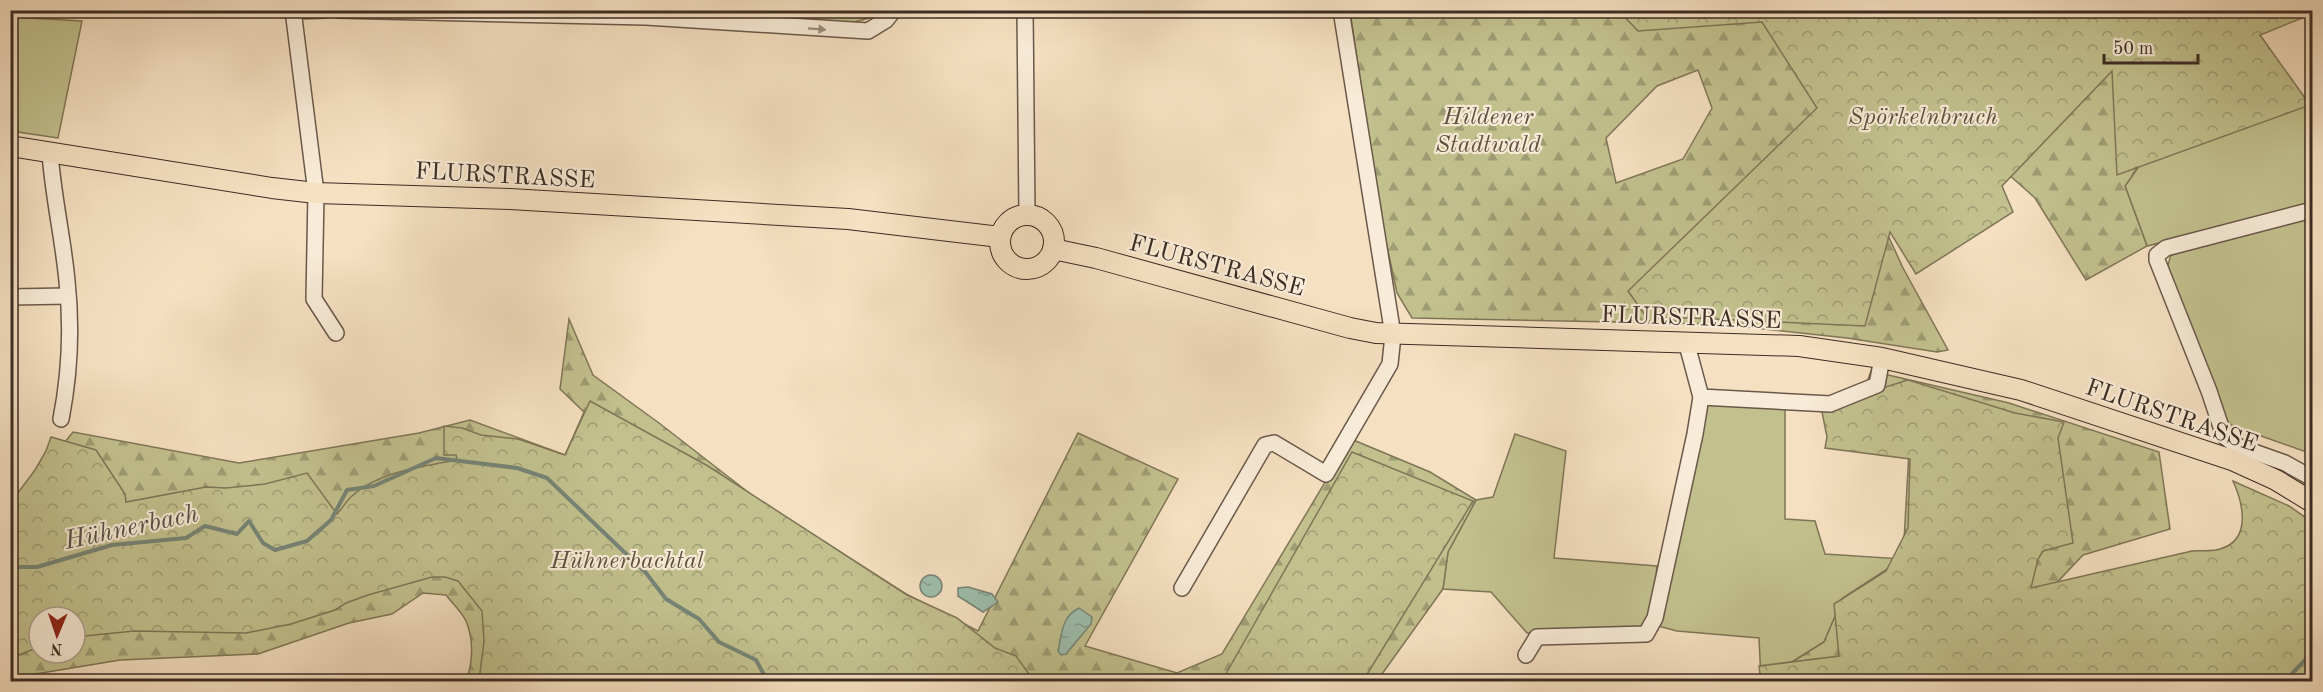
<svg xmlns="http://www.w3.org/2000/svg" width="2323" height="692" viewBox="0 0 2323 692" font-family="'Old Standard TT',serif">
<defs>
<pattern id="forest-firs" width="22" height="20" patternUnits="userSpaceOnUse" patternTransform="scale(1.5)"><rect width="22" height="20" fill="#c2c18e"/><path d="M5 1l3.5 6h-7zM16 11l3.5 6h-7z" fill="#9f9d74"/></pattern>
<pattern id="park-crowns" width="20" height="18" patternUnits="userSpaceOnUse" patternTransform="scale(1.5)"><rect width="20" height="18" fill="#c2c18e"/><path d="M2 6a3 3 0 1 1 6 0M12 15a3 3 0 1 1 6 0" fill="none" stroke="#9f9d74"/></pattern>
<pattern id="water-ripples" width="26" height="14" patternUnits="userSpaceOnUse" patternTransform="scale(1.5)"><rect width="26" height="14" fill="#9dbead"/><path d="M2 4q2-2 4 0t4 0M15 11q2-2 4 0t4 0" fill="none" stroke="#819b8c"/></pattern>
</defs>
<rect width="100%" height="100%" fill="#f5e0c1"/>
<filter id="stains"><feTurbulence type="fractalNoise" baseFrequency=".00333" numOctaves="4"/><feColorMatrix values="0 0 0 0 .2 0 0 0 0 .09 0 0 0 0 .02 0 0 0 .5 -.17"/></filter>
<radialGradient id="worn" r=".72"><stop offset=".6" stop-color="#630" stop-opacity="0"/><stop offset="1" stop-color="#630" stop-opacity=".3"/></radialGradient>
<g fill="#c2c18e" stroke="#7f7658" stroke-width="1.5">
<polygon points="612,11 881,11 873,17 851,23"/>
<polygon points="11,17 82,21 58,138 11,131"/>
<polygon points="2237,26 2306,101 2312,99 2312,204 2147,246 2125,186"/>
<polygon points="2312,218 2312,454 2233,426 2223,418 2167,268 2171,255"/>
<polygon points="1705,403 1785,407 1785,519 1815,521 1825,554 1903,559 1843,598 1824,642 1761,681 1759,638 1677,631 1658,626"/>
<polygon points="1515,434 1566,451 1554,558 1657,566 1655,590 1648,619 1637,630 1527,633 1491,592 1443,589 1448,552 1476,500 1493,497"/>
</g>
<g fill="url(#forest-firs)" stroke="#7f7658" stroke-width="1.5" fill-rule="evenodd">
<path d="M1350,11h792l95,15 -112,160 22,60 -61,34 -51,-82 -46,-41 -151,-31 65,142 45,82 -11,2 -90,-14 -129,-14 -306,-6 -15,-25 -17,-79zM1698,70l14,38 -29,51 -67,24 -10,-45 51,-52z"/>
<path d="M569,319l24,56 66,48 98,76 149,95 72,37 100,-198 100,46 -93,167 92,27 45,-19 129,-215 79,33 46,28 -28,52 -5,37 -61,85 14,7h-930c7,-18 8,-41 0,-60 -4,-9 -14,-18 -20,-26l-23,-2 -31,21 -43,9 -91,31 -138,6 -109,18v-170l62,-76 166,31 180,-30 51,-13 95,35 19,-43 -24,-23zM39,617h36v36h-36z"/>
<polygon points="1871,371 2009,403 2159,452 2170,529 2083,555 2049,591 2095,681 1761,682 1824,642 1843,598 1903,559 1909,451 1845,446"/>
</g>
<g fill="url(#park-crowns)" stroke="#7f7658" stroke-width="1.5">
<polygon points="1619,11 2312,11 2312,14 2260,35 2310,105 2117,175 2112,71 2002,186 2013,212 1916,274 1890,232 1865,326 1692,318 1660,318 1650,322 1628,291 1817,108 1762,22 1638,31"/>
<path d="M1908,380l107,33 49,9 -6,16 15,105 -30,8 -5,8 -7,29 161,-37c8,-1 20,1 28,-2 32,-9 23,-46 13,-68l56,25 23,16v152l-9,3 -4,4 -538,1 -2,-16 80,-10 -5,-52 52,-33 22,-43 2,-69 -85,-11 2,-11 -6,-30z"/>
<path d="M590,401l118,65 199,129 50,23 38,30 21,8 18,25h-555l5,-40 -2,-30 -24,-30 -13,-4h-13l-64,18 -22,8 -11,7 -44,14 -45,9 -112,-2 -59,6v-20h-36v30l-28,11v-156l24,-32 11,-19 5,-14 45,13 29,44 1,8 80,-15 20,1 39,-4 42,-11 30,41c5,-5 9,-13 15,-18 26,-24 72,-30 105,-36l-1,-5h-12v-29l18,2 19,7 37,4 47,16z"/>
<polygon points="1352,452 1473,501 1363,681 1219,681 1223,679"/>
</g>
<g fill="url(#water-ripples)" stroke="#768476" stroke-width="1.5">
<circle cx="931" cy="586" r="11"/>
<polygon points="968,587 992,594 998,602 983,612 958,596 958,588"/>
<path d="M1079,608l13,9 -1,7 -25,30 -5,1 -3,-4c4,-17 3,-34 21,-43z"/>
</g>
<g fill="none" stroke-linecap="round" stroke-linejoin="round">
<g stroke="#768476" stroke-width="4">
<polyline points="10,567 37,567 112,545 186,538 205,526 237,534 249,521 263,543 275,550 307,541 331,520 347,490 374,486 436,458 517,468 547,478 646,573 666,599 699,619 719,642 756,660 768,682"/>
<polyline points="2284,682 2305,660 2312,666"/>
</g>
<defs>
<g id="minor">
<polyline points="293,10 316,193 314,299 336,333"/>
<polyline points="337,10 646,17 868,31 886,20 894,10"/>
<polyline points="1025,10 1027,215"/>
<polyline points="293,11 325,10"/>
<path d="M50,153c3,43 13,85 17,128 5,47 3,92 -6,138"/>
<polyline points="2312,210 2166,248 2157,255 2157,260 2209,391 2224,436 2237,446 2285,463 2312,478"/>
<polyline points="10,297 68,296"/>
<polyline points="1686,341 1701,397 1830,404 1877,385 1882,358"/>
<polyline points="1182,588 1265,445 1274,443 1326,474 1390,364 1393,335 1341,10"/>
<polyline points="1526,655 1537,637 1646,634 1655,618 1695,434 1701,397"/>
</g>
<g id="major">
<polyline points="10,146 272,188 316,193 510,199 848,219 1000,237"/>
<circle cx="1027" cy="242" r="27"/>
<polyline points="1053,249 1096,258 1350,328 1376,333 1799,346 1882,358 2021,390 2232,460 2276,480 2312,502"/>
</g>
</defs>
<use href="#minor" stroke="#6a594a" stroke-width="18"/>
<use href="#major" stroke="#3c2c23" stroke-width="22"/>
<use href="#minor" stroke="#f8ebd7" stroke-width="15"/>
<use href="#major" stroke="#f5e0c1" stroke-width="20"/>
</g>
<defs><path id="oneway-solid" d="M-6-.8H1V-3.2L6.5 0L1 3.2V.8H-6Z" transform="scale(1.5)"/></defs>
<use fill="#9a8c7d" href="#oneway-solid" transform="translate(817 29) rotate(4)"/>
<g text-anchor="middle" stroke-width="4.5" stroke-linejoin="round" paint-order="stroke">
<g font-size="24" font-style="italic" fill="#5e513e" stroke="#f8ebd7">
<text x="1488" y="124">Hildener<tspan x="1488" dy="28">Stadtwald</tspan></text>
<text x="1923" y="124">Spörkelnbruch</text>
<text x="627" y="568">Hühnerbachtal</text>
</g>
<g font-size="24" fill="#3c2c23" stroke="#f8ebd7">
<text transform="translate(505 175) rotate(3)" y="8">FLURSTRASSE</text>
<text transform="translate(1217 265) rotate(15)" y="8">FLURSTRASSE</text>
<text transform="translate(1691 317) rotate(2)" y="8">FLURSTRASSE</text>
<text transform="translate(2172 415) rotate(19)" y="8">FLURSTRASSE</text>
</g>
<g font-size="26" font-style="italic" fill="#545046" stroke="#f8ebd7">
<text transform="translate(131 526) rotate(-12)" y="9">Hühnerbach</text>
</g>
</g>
<rect width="2323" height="692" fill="none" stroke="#f5e0c1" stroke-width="36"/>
<rect x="12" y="12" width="2299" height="668" fill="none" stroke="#3c2c23" stroke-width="3"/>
<rect x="18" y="18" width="2287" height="656" fill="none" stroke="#3c2c23" stroke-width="1.5"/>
<g transform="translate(57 635) rotate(182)"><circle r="28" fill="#f8ebd7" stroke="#ad9f8f" stroke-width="1.5"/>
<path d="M0-4.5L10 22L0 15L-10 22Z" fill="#8f2418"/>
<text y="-9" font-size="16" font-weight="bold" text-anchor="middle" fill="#3c2c23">N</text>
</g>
<path d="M2104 54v9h94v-9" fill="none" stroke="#3c2c23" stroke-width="3"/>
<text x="2113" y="54" font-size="18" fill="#3c2c23" stroke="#f8ebd7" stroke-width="4.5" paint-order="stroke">50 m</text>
<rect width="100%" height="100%" filter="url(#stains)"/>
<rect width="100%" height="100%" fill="url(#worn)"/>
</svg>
